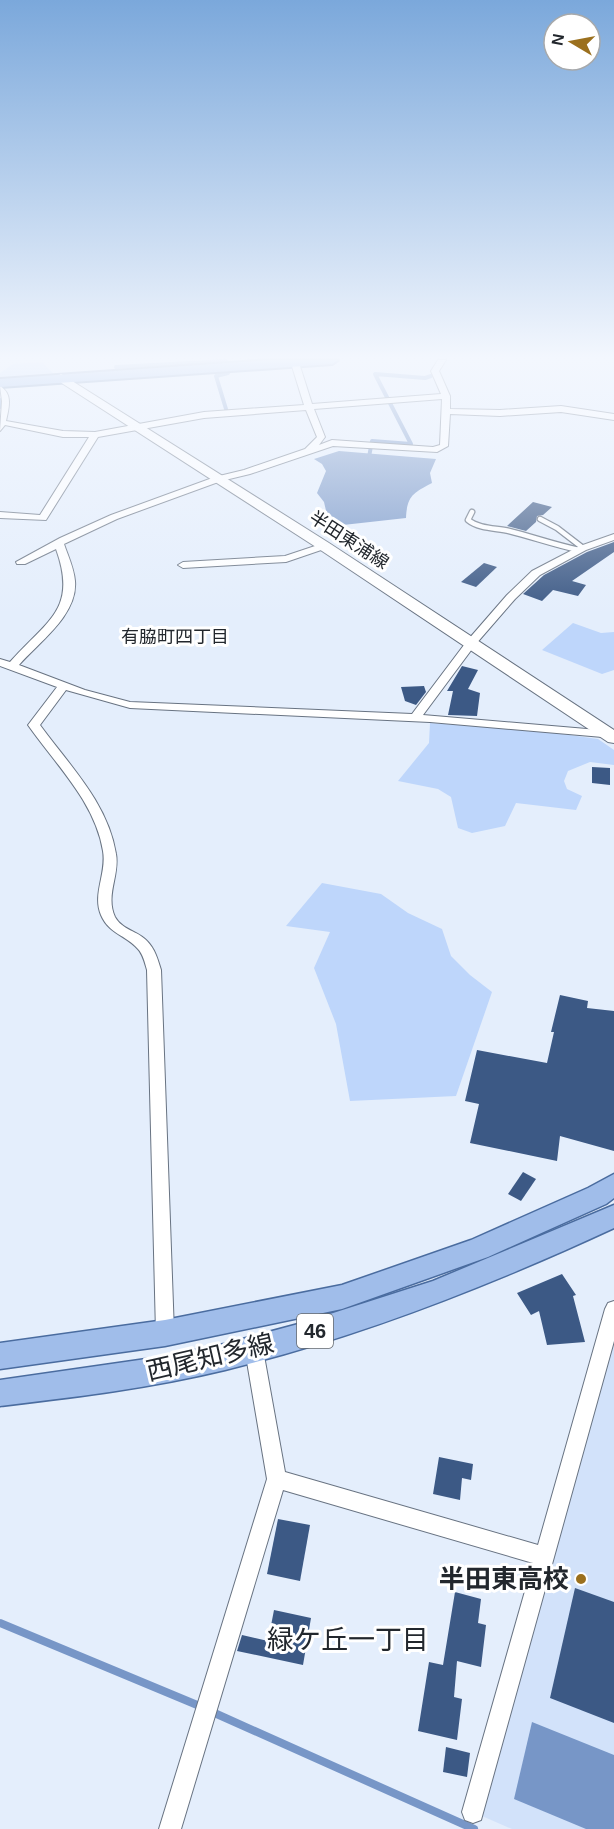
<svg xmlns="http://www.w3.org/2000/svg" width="614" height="1829" viewBox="0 0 614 1829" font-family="Helvetica,'Noto Sans JP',sans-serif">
<rect width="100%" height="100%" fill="#e4eefc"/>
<polygon fill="#d2e2fa" points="614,1341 614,1829 512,1829 482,1816"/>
<g fill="#bed6fb">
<polygon points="42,362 53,373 0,377 0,373 13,364"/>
<polygon points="573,623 601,633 614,632 614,670 602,674 542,650"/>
<polygon points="430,723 534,730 598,739 614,750 614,765 590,762 568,771 564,781 567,789 582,796 576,810 516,803 505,826 472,833 458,828 451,797 438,789 398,781 429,743"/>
<polygon points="322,883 381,894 408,913 442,929 451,956 470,975 492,992 456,1096 350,1101 336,1024 314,968 330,932 286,926"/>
</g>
<g fill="#7796c7">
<path d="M339,451l97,8 -6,14 2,10c-19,10 -25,13 -26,35l-63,7 -16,-10 -3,-13 -7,-9 9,-22 -4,-7 -8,-5z"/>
<polygon points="532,1722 614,1755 614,1829 586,1829 514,1799"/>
</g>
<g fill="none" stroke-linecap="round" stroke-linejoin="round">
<g stroke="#7796c7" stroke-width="4">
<polyline points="116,367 226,361 226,363"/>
<polyline points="0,400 0,407"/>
<polyline points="226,409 216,376 228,373 227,371"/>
<polyline points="369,457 372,441 411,444 375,374 425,378 431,376"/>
</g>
<g stroke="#7796c7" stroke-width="8">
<polyline points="0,1623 202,1707"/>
<polyline points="210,1711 474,1829"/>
</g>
</g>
<g fill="#3c5985">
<polygon points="533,502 552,507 543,515 537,516 536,522 526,531 507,526"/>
<polygon points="614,542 614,552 572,581 586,585 578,596 553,590 542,601 523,594 544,575 587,552"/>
<polygon points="484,563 497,567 476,587 461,582"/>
<polygon points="462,666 478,670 468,689 480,693 477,716 448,715 453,691 447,691"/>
<polygon points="424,686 426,692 416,705 405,701 401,687"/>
<polygon points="592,767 610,768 610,785 592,783"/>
<polygon points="560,995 588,1001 587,1008 614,1011 614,1151 560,1136 557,1161 470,1143 479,1104 465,1101 477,1050 547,1063 554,1032 551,1032"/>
<polygon points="523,1172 536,1179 521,1201 508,1194"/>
<polygon points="562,1274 576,1295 573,1296 585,1342 547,1345 539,1311 531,1315 517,1293"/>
<polygon points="439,1457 473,1464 471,1480 462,1478 460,1500 433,1494"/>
<polygon points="278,1519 310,1525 300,1581 267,1574"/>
<polygon points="575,1588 614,1602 614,1723 550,1698"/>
<polygon points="455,1592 481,1599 478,1623 486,1625 481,1667 457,1661 454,1697 462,1699 457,1740 418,1731 429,1662 443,1665"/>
<polygon points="274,1610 311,1618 303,1665 237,1651 242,1635 268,1641"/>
<polygon points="446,1747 470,1753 467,1777 443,1772"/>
</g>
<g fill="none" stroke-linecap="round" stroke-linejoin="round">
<defs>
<g id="service">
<path d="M472,512l-4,8c11,9 28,8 41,11 24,6 46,14 70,19"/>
<polyline points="540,519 557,528 583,548"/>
</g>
<g id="minor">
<path d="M438,360h8l-7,11 11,25v13l50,1 61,-4 53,8v6l-53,-8 -61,4 -50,-2 -2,32 -11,6 -104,-6 -83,28 -29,7 -104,38 -53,25c4,12 10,24 11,37 3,34 -36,61 -56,84l66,25 45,12 282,12 55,-73 40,-46 25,-24 48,-25 34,-12v6l-28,10 -46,25 -25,24 -40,46 -52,70 187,16 4,1v6l-184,-16 -300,-14 -64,-18 -26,35c29,40 68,78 76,129 4,21 -11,41 -1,63 7,13 23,14 32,24 8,8 11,19 14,29l13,363 -3,6 -6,2 -6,-2 -3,-6 -9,-363c-2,-7 -4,-16 -9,-21 -12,-14 -29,-15 -37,-34 -9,-21 6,-42 2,-64 -8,-49 -47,-86 -75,-126l29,-38 -57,-21v-7l10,3c37,-42 68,-52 46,-113l-31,15h-8l-1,-2 44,-24 51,-23 104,-38 29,-7 61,-21 12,-12 -11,-27 -102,8 -106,19 -52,83 -46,-2v-6l40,3 49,-78h-26l-58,-12 -5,6 2,-30 -2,-15c13,8 9,21 6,35l57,10 32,1 109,-20 100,-7 -13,-42 4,-2 4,2 13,41 129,-10 -10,-23zM442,399l-2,46 -7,2 -101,-7 -13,5 6,-8 -11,-28z"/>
<polygon points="324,543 329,546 327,548 286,562 183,568 178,565 183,562 285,556"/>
<polygon points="614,1301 614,1341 481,1820 473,1823 465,1820 462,1812 533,1563 283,1490 181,1829 159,1829 267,1479 245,1350 248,1344 254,1342 260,1344 263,1350 285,1472 538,1545 605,1309 608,1303"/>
</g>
<polygon id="secondary" points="61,374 329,543 614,730 614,743 608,742 319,549 57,380 55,378"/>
<g id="primary">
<polygon points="614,1174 614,1198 606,1204 488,1257 342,1309 165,1346 0,1369 0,1343 165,1320 342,1285 471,1240 588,1188"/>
<path d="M614,1205v23c-125,58 -255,109 -389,142 -74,18 -150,27 -225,36v-26l160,-23 64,-13 78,-21 131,-42z"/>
</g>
<polygon id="trunk" points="270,360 338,360 332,364 0,387 0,379"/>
</defs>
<use href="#service" stroke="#687382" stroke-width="7"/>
<use href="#minor" stroke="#687382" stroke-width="2"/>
<use href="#secondary" stroke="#687382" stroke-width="2"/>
<use href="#primary" stroke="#4a6c9f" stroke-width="3"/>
<use href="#trunk" stroke="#4a6c9f" stroke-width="4"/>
<use href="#service" stroke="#fff" stroke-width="4.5"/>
<use href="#minor" fill="#fff" fill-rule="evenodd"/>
<use href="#secondary" fill="#fff" fill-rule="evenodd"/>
<use href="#primary" fill="#a0bdea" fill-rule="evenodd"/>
<use href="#trunk" fill="#80a7e3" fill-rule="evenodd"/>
</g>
<linearGradient id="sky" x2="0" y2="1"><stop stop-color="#7ba8db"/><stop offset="0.58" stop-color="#f3f7fe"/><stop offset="1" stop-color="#f3f7fe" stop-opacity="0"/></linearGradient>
<rect width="614" height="616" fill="url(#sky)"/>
<circle fill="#9b701e" stroke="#fff" stroke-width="2" cx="581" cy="1579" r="6"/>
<g text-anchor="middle" stroke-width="6" stroke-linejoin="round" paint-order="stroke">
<g font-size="18" fill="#22272d" stroke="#fff">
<text transform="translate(349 540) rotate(33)" y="6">半田東浦線</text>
</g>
<g font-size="18" fill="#22272d" stroke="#fff">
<text x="175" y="643">有脇町四丁目</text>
</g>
<rect fill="#fff" stroke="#64686c" stroke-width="1.5" x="297" y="1314" width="36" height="34" rx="4.5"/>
<g font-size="20" font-weight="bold" fill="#22272d">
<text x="315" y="1338">46</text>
</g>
<g font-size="26" fill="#22272d" stroke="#fff">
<text transform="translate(210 1357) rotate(-13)" y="9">西尾知多線</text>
</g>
<g font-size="26" font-weight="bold" fill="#22272d" stroke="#fff" text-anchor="end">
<text x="569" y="1588">半田東高校</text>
</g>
<g font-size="27" fill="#22272d" stroke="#fff">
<text x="348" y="1649">緑ケ丘一丁目</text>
</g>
</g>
<g transform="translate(572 42) rotate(280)"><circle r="28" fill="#ffffff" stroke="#a7a9ab" stroke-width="1.5"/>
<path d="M0-4.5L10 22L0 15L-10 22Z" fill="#9b701e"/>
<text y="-9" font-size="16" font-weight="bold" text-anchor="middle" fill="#22272d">N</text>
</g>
</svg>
